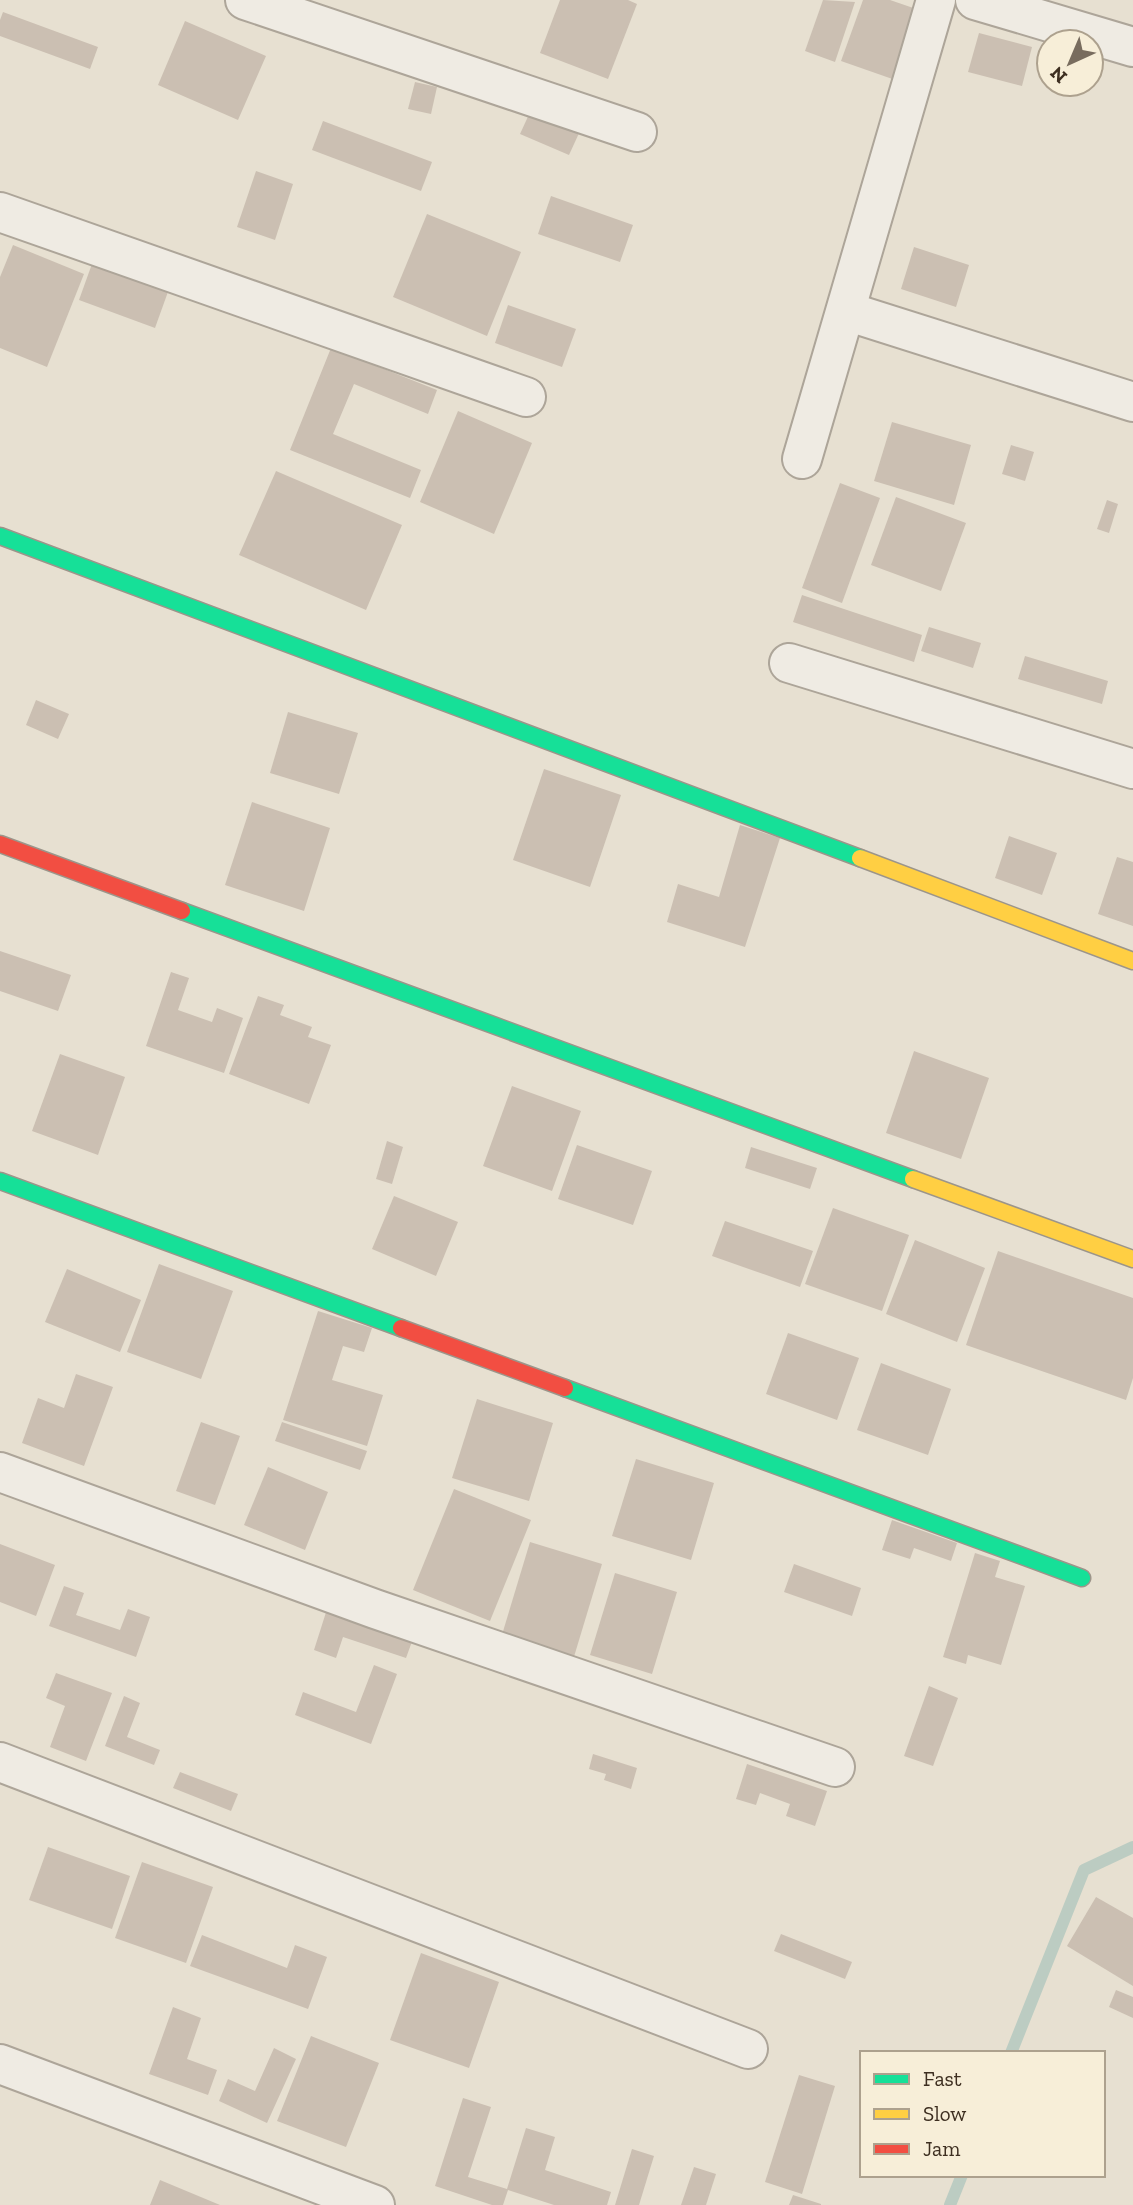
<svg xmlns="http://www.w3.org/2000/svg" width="1133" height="2205" viewBox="0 0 1133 2205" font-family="'Zilla Slab',serif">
<rect width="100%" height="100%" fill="#e7e0d1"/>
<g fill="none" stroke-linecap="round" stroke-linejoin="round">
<g stroke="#bcccc2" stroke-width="12">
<polyline points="1011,2053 1084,1870 1133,1847"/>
<polyline points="950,2205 962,2175"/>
</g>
</g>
<g fill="#cbbfb2">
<polygon points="560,0 628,0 637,4 608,79 540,53"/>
<polygon points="823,0 855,2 835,62 805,51"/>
<polygon points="863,0 890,0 925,12 901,82 841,61"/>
<polygon points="3,12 98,47 90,69 0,36 0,20"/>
<polygon points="185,21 266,56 238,120 158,85"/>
<polygon points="979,33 1032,47 1022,86 968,72"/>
<polygon points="415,82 437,87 431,114 408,109"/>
<polygon points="531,110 580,131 569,155 520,134"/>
<polygon points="323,121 432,162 421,191 312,150"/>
<polygon points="256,171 293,184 275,240 237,227"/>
<polygon points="551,196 633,225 620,262 538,234"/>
<polygon points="427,214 521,252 487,336 393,297"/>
<polygon points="13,245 84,274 47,367 0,348 0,277"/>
<polygon points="914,247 969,265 956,307 901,289"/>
<polygon points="93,261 169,289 155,328 79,300"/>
<polygon points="508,305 576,329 562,367 495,343"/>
<polygon points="331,348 437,390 428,414 354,384 333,434 421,470 410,498 290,450"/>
<polygon points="458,411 532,443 494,534 420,502"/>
<polygon points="892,422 971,445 954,505 874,481"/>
<polygon points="1011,445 1034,452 1025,481 1002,474"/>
<polygon points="276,471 402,525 366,610 239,555"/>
<polygon points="840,483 880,498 842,603 802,588"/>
<polygon points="896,497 966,523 941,591 871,565"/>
<polygon points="1107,500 1118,504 1109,533 1097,529"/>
<polygon points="802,595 922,635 914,662 793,622"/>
<polygon points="929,627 981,643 973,668 921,651"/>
<polygon points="1025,656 1108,681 1102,704 1018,679"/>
<polygon points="36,700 69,714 58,739 26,725"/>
<polygon points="288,712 358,733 339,794 270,773"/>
<polygon points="544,769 621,795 590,887 513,860"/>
<polygon points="252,802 330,828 304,911 225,885"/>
<polygon points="740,825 780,838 745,947 667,922 678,884 719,897"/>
<polygon points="1009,836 1057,853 1042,895 995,878"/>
<polygon points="1117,857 1133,862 1133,926 1098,914"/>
<polygon points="0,951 71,975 58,1011 0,991"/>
<polygon points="171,972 189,978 178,1010 212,1022 217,1008 243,1018 224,1073 146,1046"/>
<polygon points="258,996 284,1005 280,1015 312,1027 308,1037 331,1045 309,1104 229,1074"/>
<polygon points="914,1051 989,1078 961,1159 886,1133"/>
<polygon points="60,1054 125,1077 98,1155 32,1131"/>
<polygon points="512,1086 581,1111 552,1191 483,1166"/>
<polygon points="387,1141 403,1147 392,1184 376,1179"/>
<polygon points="577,1145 652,1171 633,1225 558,1199"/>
<polygon points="751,1147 817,1168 810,1189 745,1168"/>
<polygon points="394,1196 458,1222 436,1276 372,1249"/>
<polygon points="833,1208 909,1235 882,1311 805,1284"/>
<polygon points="725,1221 813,1251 800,1287 712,1256"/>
<polygon points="915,1240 985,1268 957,1342 886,1314"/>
<polygon points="998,1251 1133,1298 1133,1378 1126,1400 966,1345"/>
<polygon points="159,1264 233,1291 201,1379 127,1352"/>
<polygon points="67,1269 141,1300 120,1352 45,1322"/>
<polygon points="318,1311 372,1328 364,1352 343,1346 332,1380 383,1395 367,1446 283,1420"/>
<polygon points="788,1333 859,1358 837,1420 766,1394"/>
<polygon points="881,1363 951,1389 928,1455 857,1430"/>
<polygon points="76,1374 113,1387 84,1466 22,1443 38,1398 64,1408"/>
<polygon points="477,1399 553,1423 529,1501 452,1478"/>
<polygon points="201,1422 240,1436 215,1505 176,1491"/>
<polygon points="282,1422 367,1451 360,1470 275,1441"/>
<polygon points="636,1459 714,1483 691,1560 612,1536"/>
<polygon points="268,1467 328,1492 305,1550 244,1525"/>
<polygon points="454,1489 531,1520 490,1621 413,1590"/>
<polygon points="892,1520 957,1543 951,1561 914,1548 910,1559 882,1550"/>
<polygon points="530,1542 602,1564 573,1660 501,1638"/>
<polygon points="0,1544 55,1565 36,1616 0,1602"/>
<polygon points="975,1553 1000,1561 995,1577 1025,1586 1001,1665 968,1655 966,1664 943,1657"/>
<polygon points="794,1564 861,1588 852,1616 784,1592"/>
<polygon points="615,1573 677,1592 652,1674 590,1655"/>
<polygon points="64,1586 84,1593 76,1615 120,1630 128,1609 150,1617 136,1657 49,1626"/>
<polygon points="328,1606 414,1636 406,1658 343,1637 336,1658 314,1650"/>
<polygon points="374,1665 397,1674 371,1744 295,1715 303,1692 356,1712"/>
<polygon points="56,1673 112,1693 86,1761 50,1747 65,1706 46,1698"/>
<polygon points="929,1686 958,1698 933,1766 904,1756"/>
<polygon points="124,1696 140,1703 127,1737 160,1750 154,1765 105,1746"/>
<polygon points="593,1754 637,1768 631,1789 604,1780 606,1774 589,1769"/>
<polygon points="747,1764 827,1791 815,1826 786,1816 790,1804 760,1793 756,1805 736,1799"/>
<polygon points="180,1772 238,1794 231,1811 173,1788"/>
<polygon points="48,1847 130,1876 112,1929 29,1900"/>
<polygon points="142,1862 213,1887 186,1963 115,1938"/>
<polygon points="1096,1897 1133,1918 1133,1986 1067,1946"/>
<polygon points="781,1934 852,1962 845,1979 774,1951"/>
<polygon points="202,1935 287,1968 295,1945 327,1957 308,2009 190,1966"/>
<polygon points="421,1953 499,1982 469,2068 390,2040"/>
<polygon points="1116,1990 1133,1997 1133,2018 1109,2007"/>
<polygon points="173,2007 201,2018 187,2059 217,2070 208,2095 149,2074"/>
<polygon points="311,2036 379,2063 346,2147 277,2121"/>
<polygon points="274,2048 296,2059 267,2123 219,2101 228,2079 255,2091"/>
<polygon points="799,2075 835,2086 802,2194 765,2182"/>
<polygon points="463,2098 491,2107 468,2177 507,2189 526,2128 555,2137 545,2170 611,2192 607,2205 554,2205 508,2190 503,2205 492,2205 435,2186"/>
<polygon points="632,2149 654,2156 639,2205 615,2205"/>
<polygon points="694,2167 716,2174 706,2205 681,2205"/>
<polygon points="160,2180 220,2205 150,2205"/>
<polygon points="793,2195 821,2204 821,2205 789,2205"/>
</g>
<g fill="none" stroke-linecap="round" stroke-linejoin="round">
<defs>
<g id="street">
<polyline points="245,0 637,132"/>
<polyline points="975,0 1133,47"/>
<polyline points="0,212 526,397"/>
<polyline points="846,311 1133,402"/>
<polyline points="802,459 936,0"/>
<polyline points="789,663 1133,769"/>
<polyline points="0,1472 375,1609 835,1767"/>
<polyline points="0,1762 748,2049"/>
<polyline points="0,2064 375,2205"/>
</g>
<g id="fast">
<polyline points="0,536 860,858"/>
<polyline points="182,911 913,1179"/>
<polyline points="0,1181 401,1328"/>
<polyline points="565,1388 1082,1578"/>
</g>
<g id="slow">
<polyline points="860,858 1133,961"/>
<polyline points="913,1179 1133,1259"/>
</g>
<g id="jam">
<polyline points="0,844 182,911"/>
<polyline points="401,1328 565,1388"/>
</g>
</defs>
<use href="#street" stroke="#ada599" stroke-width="42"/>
<use href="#fast" stroke="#9c958a" stroke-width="19"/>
<use href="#slow" stroke="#9c958a" stroke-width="19"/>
<use href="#jam" stroke="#9c958a" stroke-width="19"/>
<use href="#street" stroke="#efebe3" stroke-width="38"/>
<use href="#fast" stroke="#16e098" stroke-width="16"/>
<use href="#slow" stroke="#ffcf43" stroke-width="16"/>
<use href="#jam" stroke="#f24e42" stroke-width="16"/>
</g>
<rect x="860" y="2051" width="245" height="126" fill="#f7eed8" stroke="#ada18e" stroke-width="2"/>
<rect x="874" y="2074" width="35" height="10" fill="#16e098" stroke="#ada18e" stroke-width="2"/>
<text x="923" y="2086" font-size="21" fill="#3d2e20">Fast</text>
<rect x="874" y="2109" width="35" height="10" fill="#ffcf43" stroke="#ada18e" stroke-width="2"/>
<text x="923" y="2121" font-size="21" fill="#3d2e20">Slow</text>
<rect x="874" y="2144" width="35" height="10" fill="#f24e42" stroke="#ada18e" stroke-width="2"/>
<text x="923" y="2156" font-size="21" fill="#3d2e20">Jam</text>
<g transform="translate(1070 63) rotate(224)"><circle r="33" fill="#f7eed8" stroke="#ada18e" stroke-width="2"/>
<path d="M0-5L12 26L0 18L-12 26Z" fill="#786c5e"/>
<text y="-10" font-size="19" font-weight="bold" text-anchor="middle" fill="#3d2e20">N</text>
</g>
</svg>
